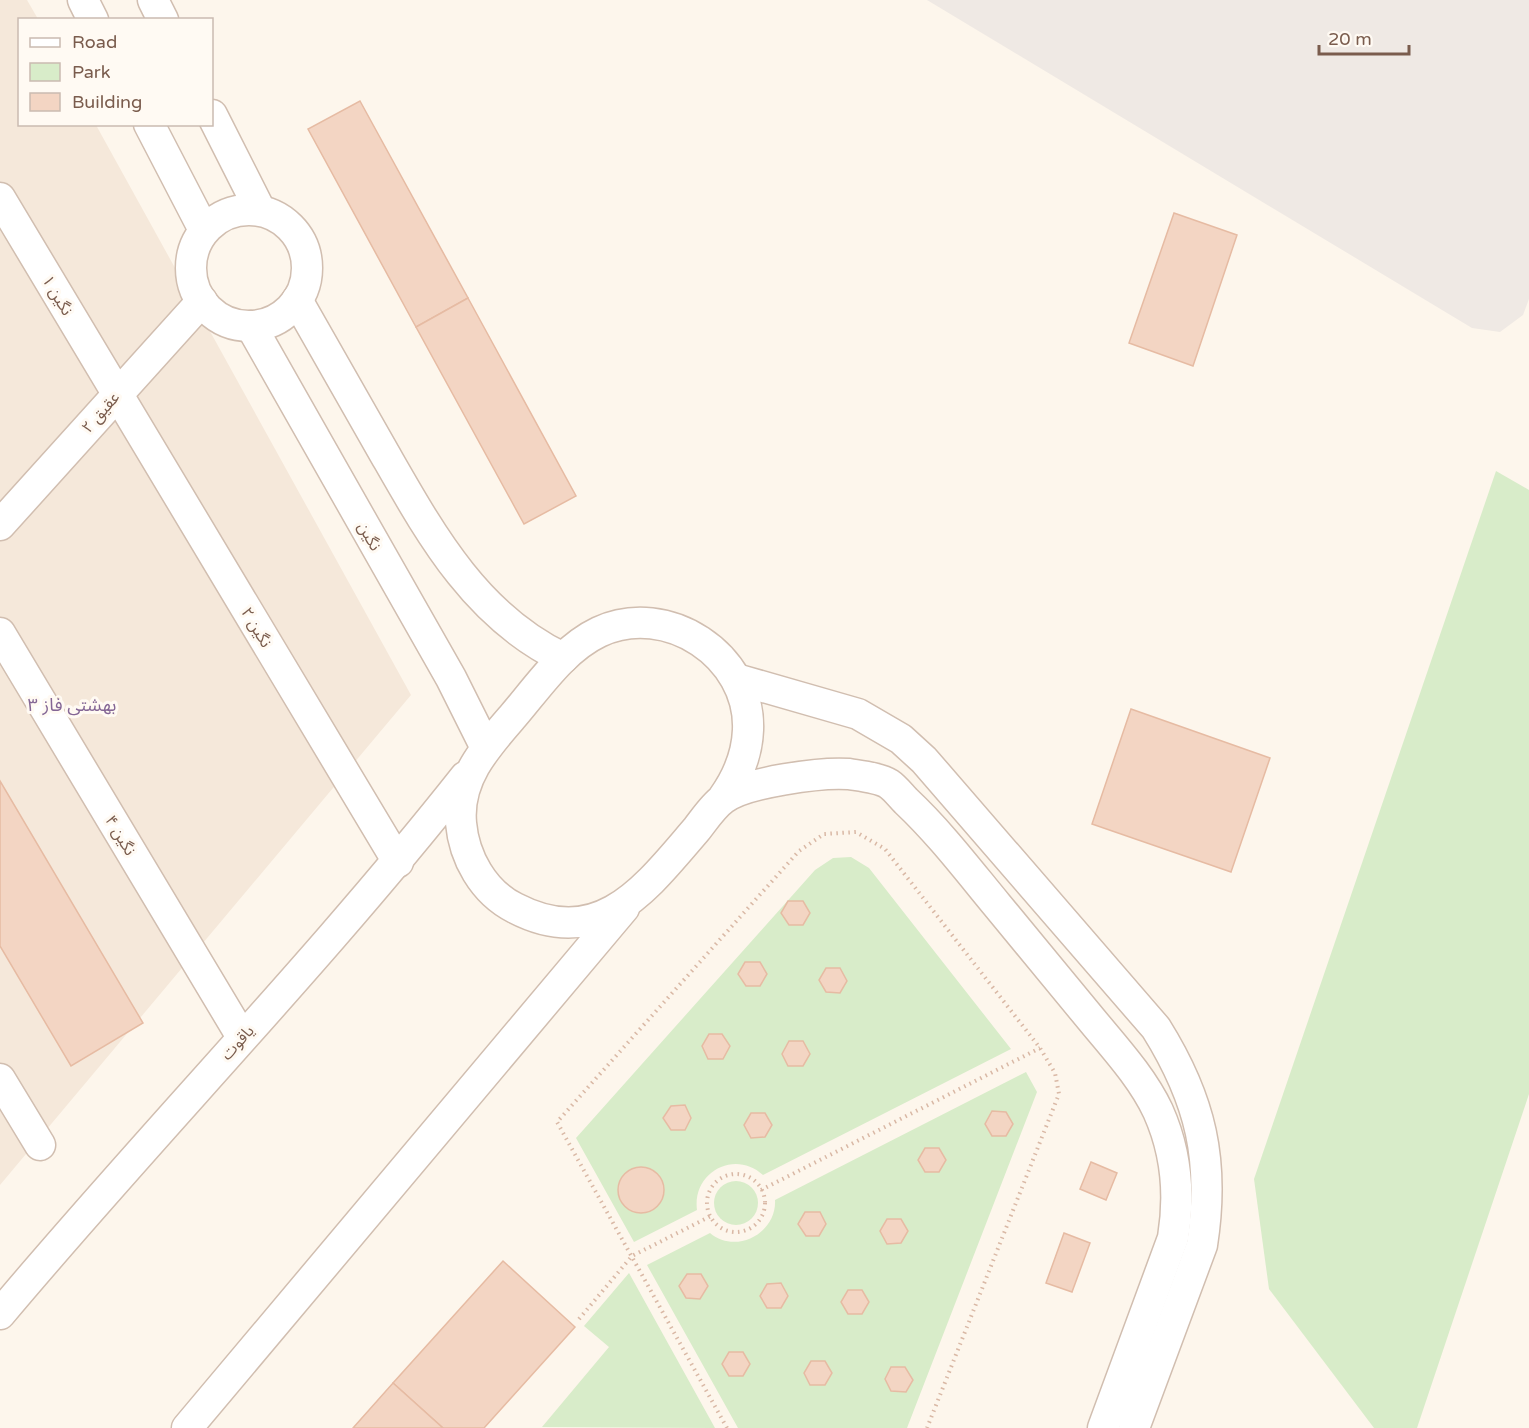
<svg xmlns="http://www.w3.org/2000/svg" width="1529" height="1428" viewBox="0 0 1529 1428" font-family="'Varela Round','Noto Sans Arabic',sans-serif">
<rect width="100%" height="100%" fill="#fdf6ec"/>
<polygon fill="#f5e8da" points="0,0 27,0 38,19 20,20 20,124 96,125 411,695 0,1185"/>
<polygon fill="#efe9e4" points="927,0 1529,0 1529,299 1523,315 1500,332 1472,328"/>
<g fill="#d8ecc9">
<polygon points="1496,471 1529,490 1529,1094 1417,1428 1374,1428 1269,1289 1254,1179"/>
<path d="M851,857l18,11 142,181 -248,126c-28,-26 -71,-3 -66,35l-63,32 -58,-104 239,-268 18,-12z"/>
<path d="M1026,1072l11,20 -130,336h-169l-91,-163 63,-32c26,22 67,0 65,-33z"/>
<circle cx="736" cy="1203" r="22"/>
<polygon points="629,1273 715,1428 542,1427 609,1347 584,1326"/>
</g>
<g fill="#f3d5c3" stroke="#e6bba3" stroke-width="1.5">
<polygon points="360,101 468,298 416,327 308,129"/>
<polygon points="1174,213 1237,235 1193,366 1129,343"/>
<polygon points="468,298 576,496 524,524 416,327"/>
<polygon points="1131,709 1270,758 1231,872 1092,824"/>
<polygon points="0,781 143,1023 71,1066 0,946"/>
<polygon points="788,901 803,901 810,913 803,925 789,925 781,913"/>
<polygon points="745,962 760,962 767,974 760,986 746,986 738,974"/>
<polygon points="826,968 840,968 847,981 840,993 826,992 819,980"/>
<polygon points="709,1034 722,1034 730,1046 723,1059 708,1059 702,1046"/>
<polygon points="789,1041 803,1041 810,1054 803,1066 788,1066 782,1054"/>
<polygon points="685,1105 691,1118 685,1130 671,1130 663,1118 671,1106"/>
<polygon points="992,1111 1006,1112 1013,1124 1006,1136 992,1136 985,1124"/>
<polygon points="751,1113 765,1113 772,1125 765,1137 751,1138 744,1125"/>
<polygon points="925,1148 939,1148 946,1160 939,1172 925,1172 918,1160"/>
<polygon points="1091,1162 1117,1173 1106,1200 1080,1189"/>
<circle cx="641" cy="1190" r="23"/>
<polygon points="805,1212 820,1212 826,1224 819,1236 806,1236 798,1224"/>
<polygon points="887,1219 901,1219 908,1231 901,1243 887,1244 880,1231"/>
<polygon points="1064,1233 1090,1243 1072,1292 1046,1283"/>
<polygon points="503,1261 575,1327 484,1428 443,1428 393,1383"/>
<polygon points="687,1274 701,1274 708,1286 700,1299 686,1298 679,1286"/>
<polygon points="781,1283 788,1296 781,1308 767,1308 760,1296 767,1284"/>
<polygon points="848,1290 862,1290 869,1302 862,1314 848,1314 841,1302"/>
<polygon points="729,1352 743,1352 750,1364 743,1376 729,1376 722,1364"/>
<polygon points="811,1361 825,1361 832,1373 825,1385 810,1385 804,1373"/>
<polygon points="891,1367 905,1367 913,1380 906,1392 891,1391 885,1379"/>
<polygon points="393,1383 443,1428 353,1428"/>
</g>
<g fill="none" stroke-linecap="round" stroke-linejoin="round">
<defs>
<g id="minor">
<polyline points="83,0 93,20"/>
<polyline points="153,0 163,20"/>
<polyline points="212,115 260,210"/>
<polyline points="149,124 204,230"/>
<polyline points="0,198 398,862"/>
<circle cx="249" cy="268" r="58"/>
<path d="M297,300c29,51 58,101 86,151 47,82 92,165 180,207"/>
<polyline points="251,326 451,678 486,748"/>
<polyline points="0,525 202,301"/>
<polyline points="0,633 242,1037"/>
<path d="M736,679l122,35 43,25 23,21 232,268c45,72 59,133 46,217l-68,183"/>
<path d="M723,798c15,-21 24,-42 25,-68 3,-74 -81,-130 -149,-98 -36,17 -61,55 -86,84 -27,31 -56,63 -52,107 3,34 22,69 54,85 85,44 131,-20 181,-78 8,-10 17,-24 27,-31 22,-17 99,-27 126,-25 12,2 31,4 40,10 6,4 12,12 17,17 34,32 62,69 91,104 31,38 63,76 94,114 23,28 51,58 67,92 18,40 22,84 15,127l-70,190"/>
<polyline points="0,1079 40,1145"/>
<path d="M0,1314c152,-181 318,-351 465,-537"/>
<polyline points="187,1428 624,908"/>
</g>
</defs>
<use href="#minor" stroke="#d1beb0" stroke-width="33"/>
<g stroke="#d9b8a5" stroke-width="4" stroke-dasharray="1.5 4.5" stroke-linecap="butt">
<circle cx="736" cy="1203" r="29"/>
<polyline points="761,1190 1040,1048"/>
<polyline points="579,1319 632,1256 711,1216"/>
<polyline points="727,1428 557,1122 799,851 824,834 856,832 885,849 1040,1048 1055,1073 1059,1094 927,1428"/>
</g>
<use href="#minor" stroke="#fff" stroke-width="30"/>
</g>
<g text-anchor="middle" stroke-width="6" stroke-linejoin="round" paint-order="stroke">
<g font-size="16" fill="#7a5c4d" stroke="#fffaf3">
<text transform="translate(58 295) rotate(59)" y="6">نگین ۱</text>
<text transform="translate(100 412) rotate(-49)" y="6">عقیق ۲</text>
<text transform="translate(370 536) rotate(60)" y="6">نگین</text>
<text transform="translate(257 627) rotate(59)" y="6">نگین ۲</text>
<text transform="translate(121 835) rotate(59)" y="6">نگین ۴</text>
<text transform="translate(237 1042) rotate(-48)" y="6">یاقوت</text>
</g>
<g font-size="18" fill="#846695" stroke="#fffaf3">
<text x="72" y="711">بهشتی فاز ۳</text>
</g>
</g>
<rect x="18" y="18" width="195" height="108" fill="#fffaf3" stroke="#cabbb1" stroke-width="1.5"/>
<rect x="30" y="38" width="30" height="9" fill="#ffffff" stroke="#cabbb1" stroke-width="1.5"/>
<text x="72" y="48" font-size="18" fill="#7a5c4d">Road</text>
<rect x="30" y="63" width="30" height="18" fill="#d8ecc9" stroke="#cabbb1" stroke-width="1.5"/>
<text x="72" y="78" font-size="18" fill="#7a5c4d">Park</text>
<rect x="30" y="93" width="30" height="18" fill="#f3d5c3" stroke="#cabbb1" stroke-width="1.5"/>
<text x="72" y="108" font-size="18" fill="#7a5c4d">Building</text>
<path d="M1319 45v9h90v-9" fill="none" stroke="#7a5c4d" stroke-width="3"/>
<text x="1328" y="45" font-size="18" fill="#7a5c4d" stroke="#fffaf3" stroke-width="4.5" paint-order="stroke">20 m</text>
</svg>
